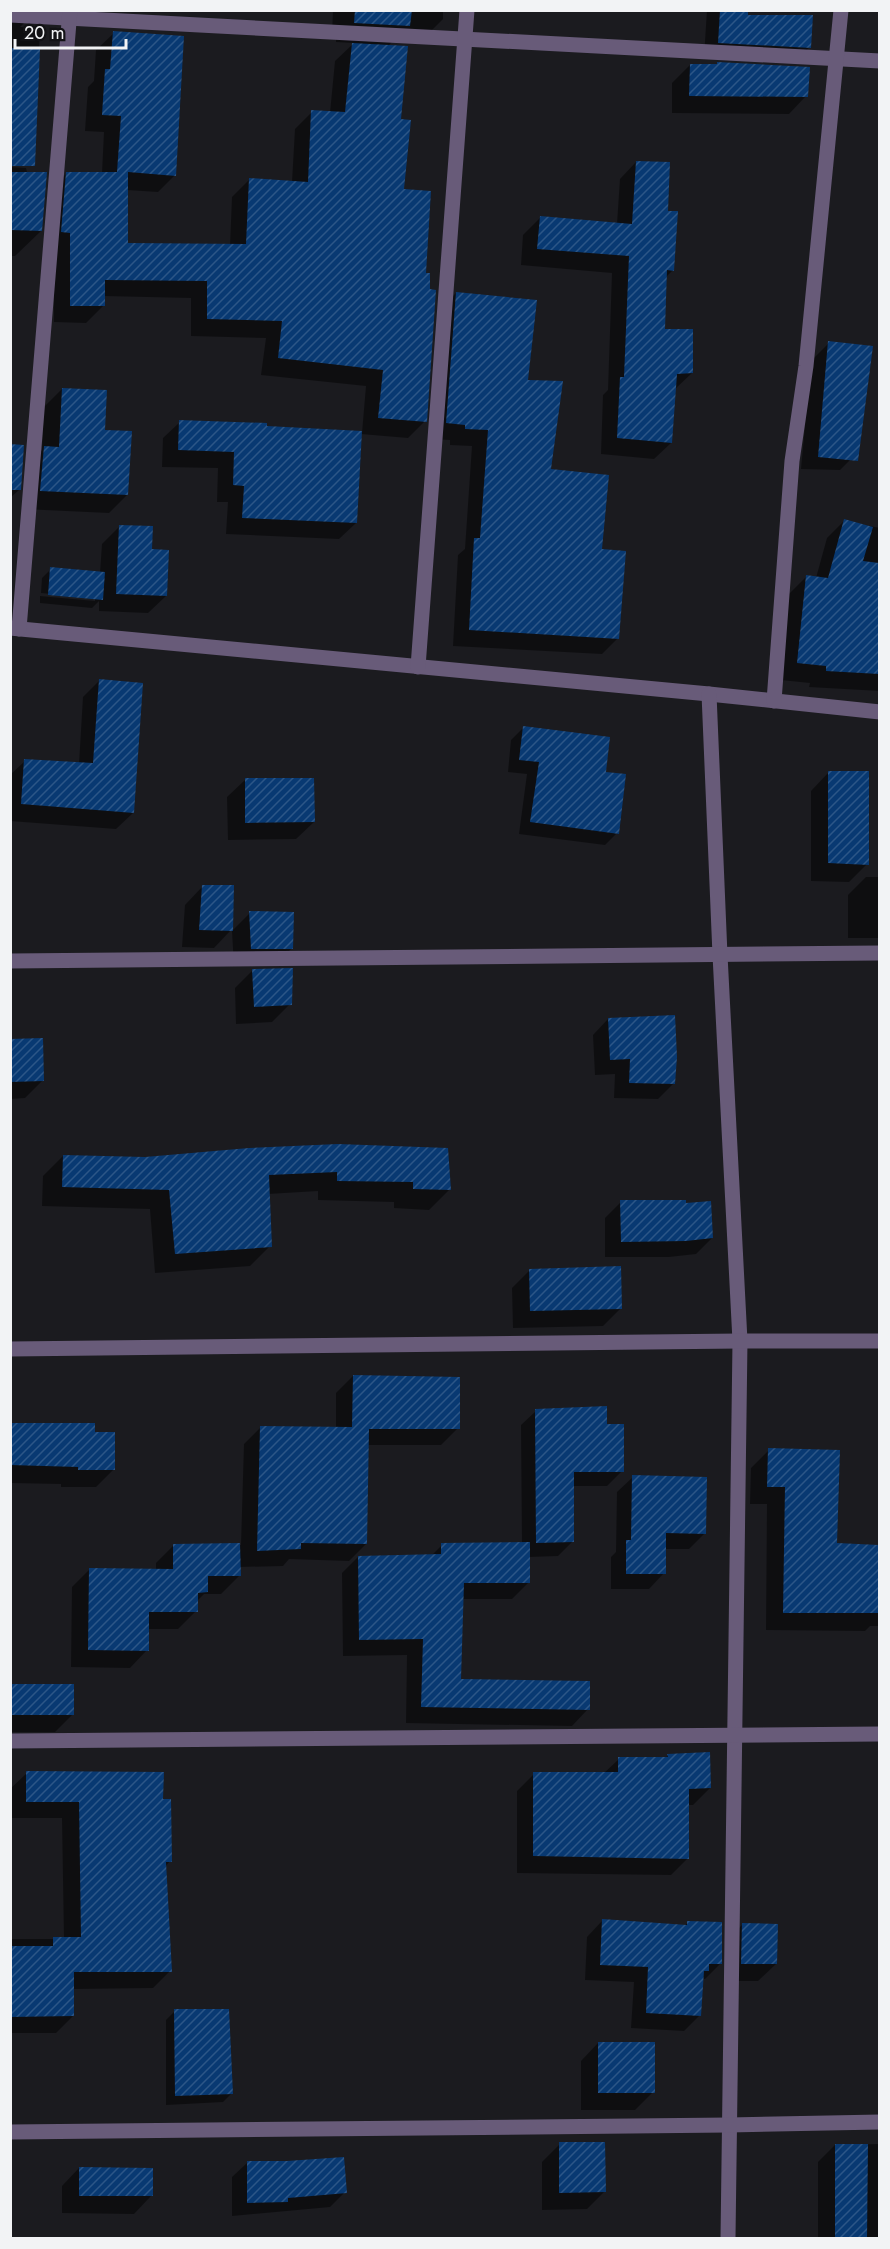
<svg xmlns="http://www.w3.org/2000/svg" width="890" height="2249" viewBox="0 0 890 2249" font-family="Jost,sans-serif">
<defs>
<pattern id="building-hatch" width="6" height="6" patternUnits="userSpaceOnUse" patternTransform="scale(1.5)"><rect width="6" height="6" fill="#083972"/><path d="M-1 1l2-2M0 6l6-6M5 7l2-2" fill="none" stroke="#2c5687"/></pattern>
</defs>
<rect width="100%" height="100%" fill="#1b1b1f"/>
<g fill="#0007">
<polygon points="10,10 31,16 20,27 40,28 36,111 10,132"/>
<polygon points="333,10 443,10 443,19 424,38 397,37 388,46 399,120 403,190 425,274 425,421 408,438 361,434 356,523 339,539 226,534 228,502 217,502 218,468 162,467 163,438 180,422 362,433 366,386 261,375 266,338 191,336 191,298 103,296 103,306 86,323 54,322 54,249 50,190 67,173 102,173 104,132 85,131 88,87 94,81 96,50 114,33 175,175 158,192 127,190 127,244 230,246 232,197 249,180 292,182 295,129 312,112 330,113 335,61 354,43 336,42 336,36 332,36"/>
<polygon points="707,10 746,10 746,16 810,47 795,61 704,57"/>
<polygon points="690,65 716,66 806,96 789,114 672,113 672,83"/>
<polygon points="636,162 667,212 673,270 665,278 664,331 692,373 674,390 671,443 654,459 601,454 603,395 608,390 612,273 521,265 523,235 540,218 617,224 620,179"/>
<polygon points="10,167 26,168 41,231 15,256 10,256"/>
<polygon points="456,293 526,381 549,470 600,550 618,638 602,654 453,646 458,555 465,549 472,446 450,445 450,440 431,439 440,309"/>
<polygon points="829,343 858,452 840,470 801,469 811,361"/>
<polygon points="62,389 127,495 109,513 23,509 27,465 42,450 44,407"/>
<polygon points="10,446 19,490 10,498"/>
<polygon points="844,521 880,528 880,691 809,687 810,683 781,680 789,594 806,577 816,578 827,538"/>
<polygon points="119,527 150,550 166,596 148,613 99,611 99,601 92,608 40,603 40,596 95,601 95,598 41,593 42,578 51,569 100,573 102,544"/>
<polygon points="99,681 133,813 116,829 10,821 10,775 25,761 79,764 83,697"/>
<polygon points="524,727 604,774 617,833 605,845 519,834 527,774 508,772 511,740"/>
<polygon points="828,773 867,864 849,882 811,881 811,791"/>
<polygon points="245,780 314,822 296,839 228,840 227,797"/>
<polygon points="866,877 880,877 880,938 848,938 848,895"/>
<polygon points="202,887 231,930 214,948 182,947 185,905"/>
<polygon points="250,913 292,948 274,966 234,966 232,931"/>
<polygon points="253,970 290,1004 272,1022 236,1024 235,988"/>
<polygon points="608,1019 674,1083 658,1099 614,1098 615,1074 595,1075 593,1035"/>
<polygon points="10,1040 43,1080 25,1098 10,1099"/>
<polygon points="338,1145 449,1190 429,1210 394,1208 394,1202 318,1200 318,1191 268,1194 270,1246 250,1266 155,1273 150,1209 42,1206 43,1176 63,1156 146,1159"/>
<polygon points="621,1202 712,1238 696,1254 669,1257 605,1257 605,1218"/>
<polygon points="529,1271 621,1308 603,1326 513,1328 512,1288"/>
<polygon points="353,1376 458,1428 441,1445 367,1445 366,1544 349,1561 289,1559 283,1566 239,1567 239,1576 221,1594 204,1594 196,1602 196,1611 178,1629 148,1629 147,1650 130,1668 71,1667 72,1587 90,1569 156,1571 156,1563 174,1545 241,1545 244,1444 261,1427 336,1428 336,1393"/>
<polygon points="536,1411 606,1425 622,1471 607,1486 573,1486 573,1541 558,1556 528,1557 529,1582 512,1599 462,1599 460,1681 588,1709 572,1726 406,1723 407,1655 343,1656 342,1573 358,1557 431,1556 442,1545 522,1544 521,1425"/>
<polygon points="10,1425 94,1434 114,1469 96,1487 61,1487 61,1484 10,1483"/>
<polygon points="769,1450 836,1545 880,1545 880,1626 870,1626 865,1631 766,1630 767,1504 750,1504 751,1468"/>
<polygon points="633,1477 705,1533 689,1549 664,1549 664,1573 649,1589 611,1589 611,1557 616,1552 617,1492"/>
<polygon points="10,1686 73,1714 55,1732 10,1732"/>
<polygon points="668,1755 710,1788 693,1805 688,1805 688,1858 671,1875 517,1873 517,1791 534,1774 603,1774 619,1759 665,1759"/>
<polygon points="27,1773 162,1801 170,1861 165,1867 170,1971 153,1988 73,1989 73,2016 56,2033 10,2033 10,1939 64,1939 62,1818 10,1818 10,1789"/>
<polygon points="602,1921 684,1926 688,1923 720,1964 705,1979 702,1979 700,2015 684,2031 631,2028 634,1982 585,1980 587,1937"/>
<polygon points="743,1924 776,1964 758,1981 724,1981 725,1942"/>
<polygon points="175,2011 232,2093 223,2102 166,2105 166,2020"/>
<polygon points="598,2043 653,2092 635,2110 581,2110 581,2061"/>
<polygon points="560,2144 605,2191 587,2209 542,2210 542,2162"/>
<polygon points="880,2144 880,2238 818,2238 818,2162 835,2145"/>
<polygon points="247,2163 345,2192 330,2207 232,2216 232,2177"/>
<polygon points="79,2168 151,2196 134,2214 62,2213 62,2186"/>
</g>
<g fill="url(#building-hatch)">
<polygon points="355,10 412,10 410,26 354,23"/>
<polygon points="720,10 748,10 748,15 813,15 811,48 718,43"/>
<polygon points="113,31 184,36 176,176 128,172 128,243 246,244 249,178 308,182 311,110 345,112 352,43 408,46 401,119 411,120 404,189 431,191 426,273 430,273 430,289 436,290 427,422 378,418 383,370 278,358 282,321 207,319 207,281 105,280 105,306 70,306 70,233 61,232 66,172 117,172 121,116 102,115 105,69 110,69"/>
<polygon points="10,48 40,49 35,166 10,166"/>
<polygon points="717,62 810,67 808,97 689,96 690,64 717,64"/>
<polygon points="636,161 670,162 668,211 678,211 674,271 667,270 665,329 693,329 693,373 677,374 672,443 617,438 620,377 624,377 629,256 537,249 540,216 632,224"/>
<polygon points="10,172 47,172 42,231 10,230"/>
<polygon points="456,292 537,300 528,380 563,381 551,469 609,475 602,549 626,551 619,639 469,630 474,538 480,538 488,430 465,429 465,425 446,423"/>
<polygon points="828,341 873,346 858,461 818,457"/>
<polygon points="62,388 107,390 105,430 132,431 128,495 40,491 44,446 59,447"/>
<polygon points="179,420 267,423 267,426 362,431 357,523 242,518 244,486 233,485 234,452 178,450"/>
<polygon points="10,444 24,445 21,490 10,490"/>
<polygon points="844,519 873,527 863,561 879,563 879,674 826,671 826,666 797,663 806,575 828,578"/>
<polygon points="119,525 153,526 152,549 169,550 167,596 116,594"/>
<polygon points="50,567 105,572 103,600 48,595"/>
<polygon points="99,679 143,683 134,813 21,804 24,759 93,763"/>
<polygon points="523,726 610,737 606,772 626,774 619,834 530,822 539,762 519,760"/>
<polygon points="828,771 869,771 869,865 828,863"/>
<polygon points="245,778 314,778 315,822 245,823"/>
<polygon points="202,885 234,885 233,931 199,930"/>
<polygon points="249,911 294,912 293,949 251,949"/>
<polygon points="293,968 292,1005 254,1007 252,969"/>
<polygon points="675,1015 677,1057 675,1084 629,1083 630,1059 610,1060 608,1018"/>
<polygon points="43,1038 44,1081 10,1082 10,1039"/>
<polygon points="338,1144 448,1148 451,1190 413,1189 413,1182 337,1181 337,1172 269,1175 272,1247 175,1254 169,1190 62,1187 63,1155 145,1157 249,1148"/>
<polygon points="620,1200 686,1200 686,1203 711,1201 713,1238 686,1241 621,1242"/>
<polygon points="621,1266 622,1309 530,1311 529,1269"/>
<polygon points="353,1375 460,1377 460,1429 369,1429 367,1544 301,1543 301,1549 257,1551 260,1426 352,1427"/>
<polygon points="607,1406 607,1424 624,1424 624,1472 574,1472 574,1542 536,1543 535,1409"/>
<polygon points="10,1423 95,1423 95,1432 115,1432 115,1470 78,1470 78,1467 10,1465"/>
<polygon points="768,1448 840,1450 837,1543 879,1545 879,1613 783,1613 785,1487 767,1487"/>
<polygon points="632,1475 707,1477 706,1534 666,1533 666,1574 626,1574 626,1540 631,1540"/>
<polygon points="530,1542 530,1583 464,1583 461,1679 590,1681 590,1710 421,1707 423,1639 359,1640 358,1556 441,1554 441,1543"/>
<polygon points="240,1543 241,1576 208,1576 208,1592 198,1593 198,1612 149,1612 149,1651 88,1650 89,1568 173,1569 173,1544"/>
<rect x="10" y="1684" width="64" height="31"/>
<polygon points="710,1752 711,1788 689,1789 689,1859 533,1856 533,1772 618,1772 618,1757 668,1757 667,1754"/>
<polygon points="26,1771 164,1772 163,1799 171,1799 172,1862 166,1862 172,1972 74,1972 74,2016 10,2017 10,1946 53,1946 53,1937 81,1937 79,1802 26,1802"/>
<polygon points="602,1919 687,1925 687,1921 722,1922 722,1964 709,1964 709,1971 704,1971 701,2016 646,2013 648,1967 600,1965"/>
<polygon points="742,1923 778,1924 777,1964 741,1964"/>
<polygon points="174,2009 229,2009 233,2094 175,2096"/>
<rect x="598" y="2042" width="57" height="51"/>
<polygon points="559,2142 605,2142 606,2192 559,2193"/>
<polygon points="835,2144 868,2144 867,2238 835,2238"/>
<polygon points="344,2157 347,2193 288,2198 288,2202 247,2203 247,2161 287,2161"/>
<polygon points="79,2167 153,2168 153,2196 79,2196"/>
</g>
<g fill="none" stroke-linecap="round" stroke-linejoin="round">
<g stroke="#685b79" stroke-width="15">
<polyline points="10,15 880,61"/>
<polyline points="10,628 709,694 880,712"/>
<polyline points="19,629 70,10"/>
<polyline points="418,667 467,10"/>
<polyline points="709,694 720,955 740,1341 728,2238"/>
<polyline points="774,701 792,461 806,366 841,10"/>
<polyline points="10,961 880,953"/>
<polyline points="10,1349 740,1341 880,1341"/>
<polyline points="10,1741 880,1734"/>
<polyline points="10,2132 729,2125 880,2122"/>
</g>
</g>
<rect width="890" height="2249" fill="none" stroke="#f2f3f5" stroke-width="24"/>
<path d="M15 39v9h111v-9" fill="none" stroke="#f2f3f5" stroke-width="3"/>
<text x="24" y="39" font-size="18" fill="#f2f3f5" stroke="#121215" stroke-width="4.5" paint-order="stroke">20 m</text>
</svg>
